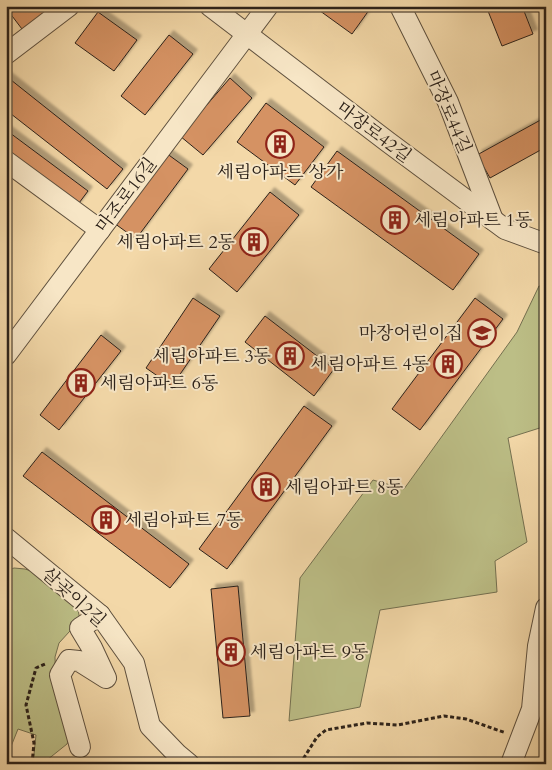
<svg xmlns="http://www.w3.org/2000/svg" width="552" height="770" viewBox="0 0 552 770" font-family="Cardo,'Noto Serif KR',serif">
<defs>
<filter id="shadow"><feDropShadow dx="4.5" dy="-4.5" stdDeviation="1" flood-color="#0004"/></filter>
</defs>
<rect width="100%" height="100%" fill="#f3d8a8"/>
<filter id="stains"><feTurbulence type="fractalNoise" baseFrequency=".004" numOctaves="4"/><feColorMatrix values="0 0 0 0 .2 0 0 0 0 .09 0 0 0 0 .02 0 0 0 .5 -.17"/></filter>
<radialGradient id="worn" r=".72"><stop offset=".6" stop-color="#630" stop-opacity="0"/><stop offset="1" stop-color="#630" stop-opacity=".3"/></radialGradient>
<g fill="#bcbe86" stroke="#747050">
<polygon points="539,286 546,287 546,426 508,438 527,542 495,561 497,592 380,610 360,707 289,721 300,578 373,480 404,489 517,332"/>
<polygon points="14,568 25,569 37,573 73,600 78,610 80,620 59,643 55,657 56,687 72,733 67,744 42,764 33,764 36,735 18,729 10,749 6,754 6,571"/>
</g>
<g fill="#d59264" stroke="#2c221a" filter="url(#shadow)">
<polygon points="6,6 60,6 25,33 6,8"/>
<polygon points="317,6 372,6 352,34 316,8"/>
<polygon points="486,6 522,6 533,34 502,46"/>
<polygon points="98,12 137,40 114,71 75,43"/>
<polygon points="169,35 193,54 145,115 121,96"/>
<polygon points="6,76 123,169 107,189 6,110"/>
<polygon points="230,78 252,98 203,155 180,136"/>
<polygon points="266,103 324,147 295,185 237,142"/>
<polygon points="546,117 546,147 490,178 477,155"/>
<polygon points="6,130 88,191 76,207 6,155"/>
<polygon points="337,151 479,254 453,290 311,187"/>
<polygon points="166,153 188,169 136,239 114,223"/>
<polygon points="270,192 299,215 237,292 209,269"/>
<polygon points="193,298 220,316 172,386 146,368"/>
<polygon points="475,298 503,319 420,430 392,409"/>
<polygon points="265,316 334,369 314,396 245,342"/>
<polygon points="101,335 121,351 59,430 40,415"/>
<polygon points="304,406 332,426 227,569 199,549"/>
<polygon points="42,452 189,564 170,588 23,476"/>
<polygon points="238,586 250,716 223,718 211,589"/>
</g>
<g fill="none" stroke-linecap="round" stroke-linejoin="round">
<defs>
<g id="minor">
<polyline points="210,6 388,142 505,229 546,244"/>
<polyline points="400,6 448,102 493,220"/>
<polyline points="6,54 69,6"/>
<polyline points="6,161 100,230"/>
<polyline points="6,355 268,6"/>
<polyline points="6,538 100,615 134,663 150,726 177,754 189,764"/>
<polyline points="80,747 60,675 69,660 79,661 106,678 92,648 80,628 100,615"/>
<polyline points="511,764 532,709 538,646 546,608"/>
</g>
</defs>
<use href="#minor" stroke="#5e503e" stroke-width="22"/>
<g stroke="#2c221a" stroke-width="3" stroke-dasharray="4 2.5" stroke-linecap="butt">
<polyline points="32,764 34,743 26,705 36,668 45,664"/>
<polyline points="300,764 317,737 326,730 367,723 398,725 444,716 466,719 506,733"/>
</g>
<use href="#minor" stroke="#f7e6c6" stroke-width="20"/>
</g>
<defs>
<symbol id="building-ring" viewBox="-11 -11 22 22"><circle r="9.5" fill="#f7e6c6" stroke="#8f2418" stroke-width="1.5"/><path d="M-4-6H4V6H1V3H-1V6H-4ZM-2.5-4.3h1.7v1.8h-1.7ZM.8-4.3h1.7v1.8H.8ZM-2.5-1h1.7V.8h-1.7ZM.8-1h1.7V.8H.8Z" fill="#8f2418"/></symbol>
<symbol id="school-ring" viewBox="-11 -11 22 22"><circle r="9.5" fill="#f7e6c6" stroke="#8f2418" stroke-width="1.5"/><path d="M0-5L7-2L0 1L-7-2ZM-4 1L0 2.5L4 1V4Q0 6-4 4Z" fill="#8f2418"/></symbol>
</defs>
<g fill-rule="evenodd">
<use href="#building-ring" x="264" y="128" width="32" height="32"/>
<use href="#building-ring" x="379" y="204" width="32" height="32"/>
<use href="#building-ring" x="238" y="226" width="32" height="32"/>
<use href="#school-ring" x="466" y="317" width="32" height="32"/>
<use href="#building-ring" x="274" y="340" width="32" height="32"/>
<use href="#building-ring" x="432" y="348" width="32" height="32"/>
<use href="#building-ring" x="65" y="367" width="32" height="32"/>
<use href="#building-ring" x="250" y="471" width="32" height="32"/>
<use href="#building-ring" x="90" y="504" width="32" height="32"/>
<use href="#building-ring" x="215" y="636" width="32" height="32"/>
</g>
<g text-anchor="middle" stroke-width="4" stroke-linejoin="round" paint-order="stroke">
<g font-size="18" fill="#2c221a" stroke="#f7e6c6">
<text transform="translate(449 112) rotate(67)" y="6">마장로44길</text>
<text transform="translate(374 132) rotate(37)" y="6">마장로42길</text>
<text transform="translate(126 195) rotate(-53)" y="6">마조로16길</text>
<text transform="translate(74 597) rotate(42)" y="6">살곶이2길</text>
</g>
<g font-size="18" fill="#2c221a" stroke="#f7e6c6" text-anchor="start">
<text x="280" y="178" text-anchor="middle">세림아파트 상가</text>
<text x="414" y="226">세림아파트 1동</text>
<text x="235" y="248" text-anchor="end">세림아파트 2동</text>
<text x="463" y="339" text-anchor="end">마장어린이집</text>
<text x="271" y="362" text-anchor="end">세림아파트 3동</text>
<text x="429" y="370" text-anchor="end">세림아파트 4동</text>
<text x="100" y="389">세림아파트 6동</text>
<text x="285" y="493">세림아파트 8동</text>
<text x="125" y="526">세림아파트 7동</text>
<text x="250" y="658">세림아파트 9동</text>
</g>
</g>
<rect width="552" height="770" fill="none" stroke="#f3d8a8" stroke-width="25"/>
<rect x="8" y="8" width="537" height="755" fill="none" stroke="#2c221a" stroke-width="2.5"/>
<rect x="12" y="12" width="527" height="745" fill="none" stroke="#2c221a"/>
<rect width="100%" height="100%" filter="url(#stains)"/>
<rect width="100%" height="100%" fill="url(#worn)"/>
</svg>
